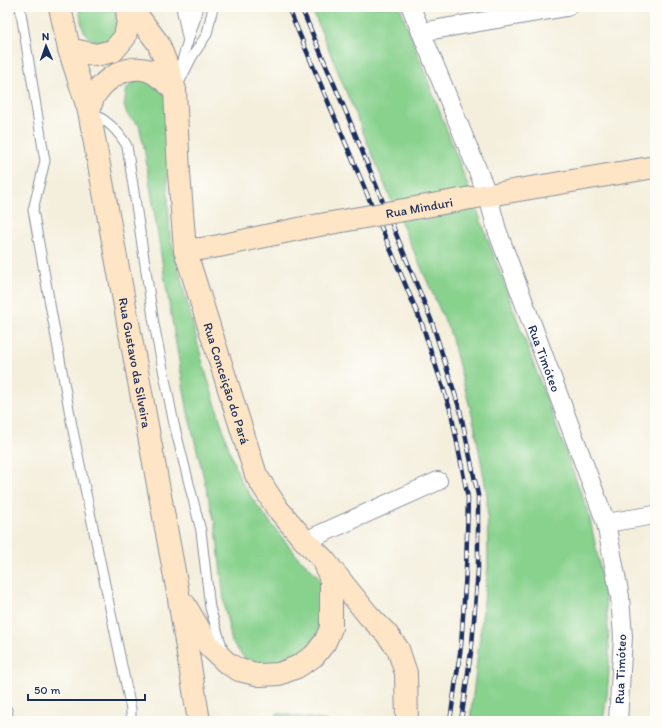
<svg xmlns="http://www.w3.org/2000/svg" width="662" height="728" viewBox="0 0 662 728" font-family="Itim,sans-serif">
<rect width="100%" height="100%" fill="#fdfcf7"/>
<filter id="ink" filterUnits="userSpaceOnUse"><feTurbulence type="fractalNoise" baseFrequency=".025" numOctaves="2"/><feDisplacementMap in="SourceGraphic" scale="8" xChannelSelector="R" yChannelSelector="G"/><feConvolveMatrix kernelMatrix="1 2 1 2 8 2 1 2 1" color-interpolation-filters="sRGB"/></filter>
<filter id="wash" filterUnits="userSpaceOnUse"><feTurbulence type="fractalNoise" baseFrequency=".012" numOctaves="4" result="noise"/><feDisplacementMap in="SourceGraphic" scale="16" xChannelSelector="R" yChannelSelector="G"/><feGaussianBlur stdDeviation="0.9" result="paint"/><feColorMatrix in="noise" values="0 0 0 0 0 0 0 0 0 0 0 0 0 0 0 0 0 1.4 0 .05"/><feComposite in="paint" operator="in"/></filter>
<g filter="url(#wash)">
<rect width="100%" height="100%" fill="#f4efdd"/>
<g fill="#89d28e" stroke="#528076">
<path d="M79,7h34c8,16 5,20 -4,35 -27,1 -27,-13 -30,-35z"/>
<path d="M311,7h89l76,200 113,308c12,55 24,113 19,170 -1,12 -3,24 -5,36h-133l18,-155 -1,-71 -13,-72 -23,-88 -62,-140z"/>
<polygon points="138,79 162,83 168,104 167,175 170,236 202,360 229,449 240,479 254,501 280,535 298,557 310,568 320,579 325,607 319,631 307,647 286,661 262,663 245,659 232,642 225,610 216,528 188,413 165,280 144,147 139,125 128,116 124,106 127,88"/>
<polygon points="277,713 328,721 276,721"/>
</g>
</g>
<g filter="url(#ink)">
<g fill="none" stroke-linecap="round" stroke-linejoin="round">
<defs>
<g id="lane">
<polyline points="20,7 45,161 33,210 72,426 131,709 131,721"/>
<polyline points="181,7 188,42"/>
<polyline points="189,28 190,7"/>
<path d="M178,78c4,-24 14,-47 21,-71"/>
<polyline points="177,87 192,57 207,34 213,7"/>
<path d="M92,112c16,10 25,17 35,34l27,178 20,100 27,107 9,77 14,45"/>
<polyline points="7,710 9,721"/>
</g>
<g id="street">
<path id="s1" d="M411,7l77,189 9,34 109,293 14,74 3,40 -5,84"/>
<polyline points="421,32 567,7"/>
<polyline points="606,523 655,515"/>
<polyline points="305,541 438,481"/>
</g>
<g id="secondary">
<path id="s2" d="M60,7l9,42 20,62 89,482 21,128"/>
<path id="s3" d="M131,7l27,36 8,20 9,27 4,83 6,77 71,225 21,33 28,33 19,19 45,56 17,17 12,16 8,24 1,48"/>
<polyline points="69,49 96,55 113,51 125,37 128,21 127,7"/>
<path d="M89,111c2,-6 3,-13 7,-18 11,-16 31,-28 51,-23 10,3 20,13 28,20"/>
<polyline points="471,198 655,167"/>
<polyline points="185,250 200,249 219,246 303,228"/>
<polyline points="185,605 209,646 227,663 239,670 260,675 279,674 297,667 314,656 325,642 331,628 331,581 325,563"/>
</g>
</defs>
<use href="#lane" stroke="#888f9e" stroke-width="11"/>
<use href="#street" stroke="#888f9e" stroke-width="20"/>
<use href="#secondary" stroke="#888f9e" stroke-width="24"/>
<use href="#lane" stroke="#fff" stroke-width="9"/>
<use href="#street" stroke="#fff" stroke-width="18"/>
<use href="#secondary" stroke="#fde5c5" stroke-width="22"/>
<defs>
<g id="rail">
<polyline points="288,7 422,324 451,412 468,498 466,571 461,646 450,721"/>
<polyline points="301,7 349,119 432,322 460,410 478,495 478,570 472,645 461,721"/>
</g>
</defs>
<use href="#rail" stroke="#1b2f5e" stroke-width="4.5"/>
<use href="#rail" stroke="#fdfcf7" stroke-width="3" stroke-dasharray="9" stroke-linecap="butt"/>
<defs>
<g id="secondary-bridge">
<path id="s4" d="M303,228l168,-30"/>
</g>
</defs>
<use href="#secondary-bridge" stroke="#888f9e" stroke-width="24" stroke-linecap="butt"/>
<use href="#secondary-bridge" stroke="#fde5c5" stroke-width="22"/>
</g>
</g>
<g text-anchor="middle" stroke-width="3" stroke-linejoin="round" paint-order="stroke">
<g font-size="13" fill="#1b2f5e" stroke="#fdfcf7">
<text dy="5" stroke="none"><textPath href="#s4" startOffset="118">Rua Minduri</textPath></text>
<text dy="5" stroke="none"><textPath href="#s1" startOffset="376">Rua Timóteo</textPath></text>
<text dy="5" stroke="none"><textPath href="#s2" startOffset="364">Rua Gustavo da Silveira</textPath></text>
<text dy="5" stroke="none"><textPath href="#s3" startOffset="395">Rua Conceição do Pará</textPath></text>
<text transform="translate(620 669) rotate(-88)" y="5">Rua Timóteo</text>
</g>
</g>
<rect width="662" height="728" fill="none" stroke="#fdfcf7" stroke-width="24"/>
<g transform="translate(46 46) rotate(358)" stroke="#fdfcf7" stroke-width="3" paint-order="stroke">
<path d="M0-3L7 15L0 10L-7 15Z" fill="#1b2f5e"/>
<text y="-6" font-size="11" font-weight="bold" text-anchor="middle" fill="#1b2f5e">N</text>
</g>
<path d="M28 694v6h117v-6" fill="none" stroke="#1b2f5e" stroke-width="2"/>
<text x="34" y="694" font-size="12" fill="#1b2f5e" stroke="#fdfcf7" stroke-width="3" paint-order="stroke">50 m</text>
</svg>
